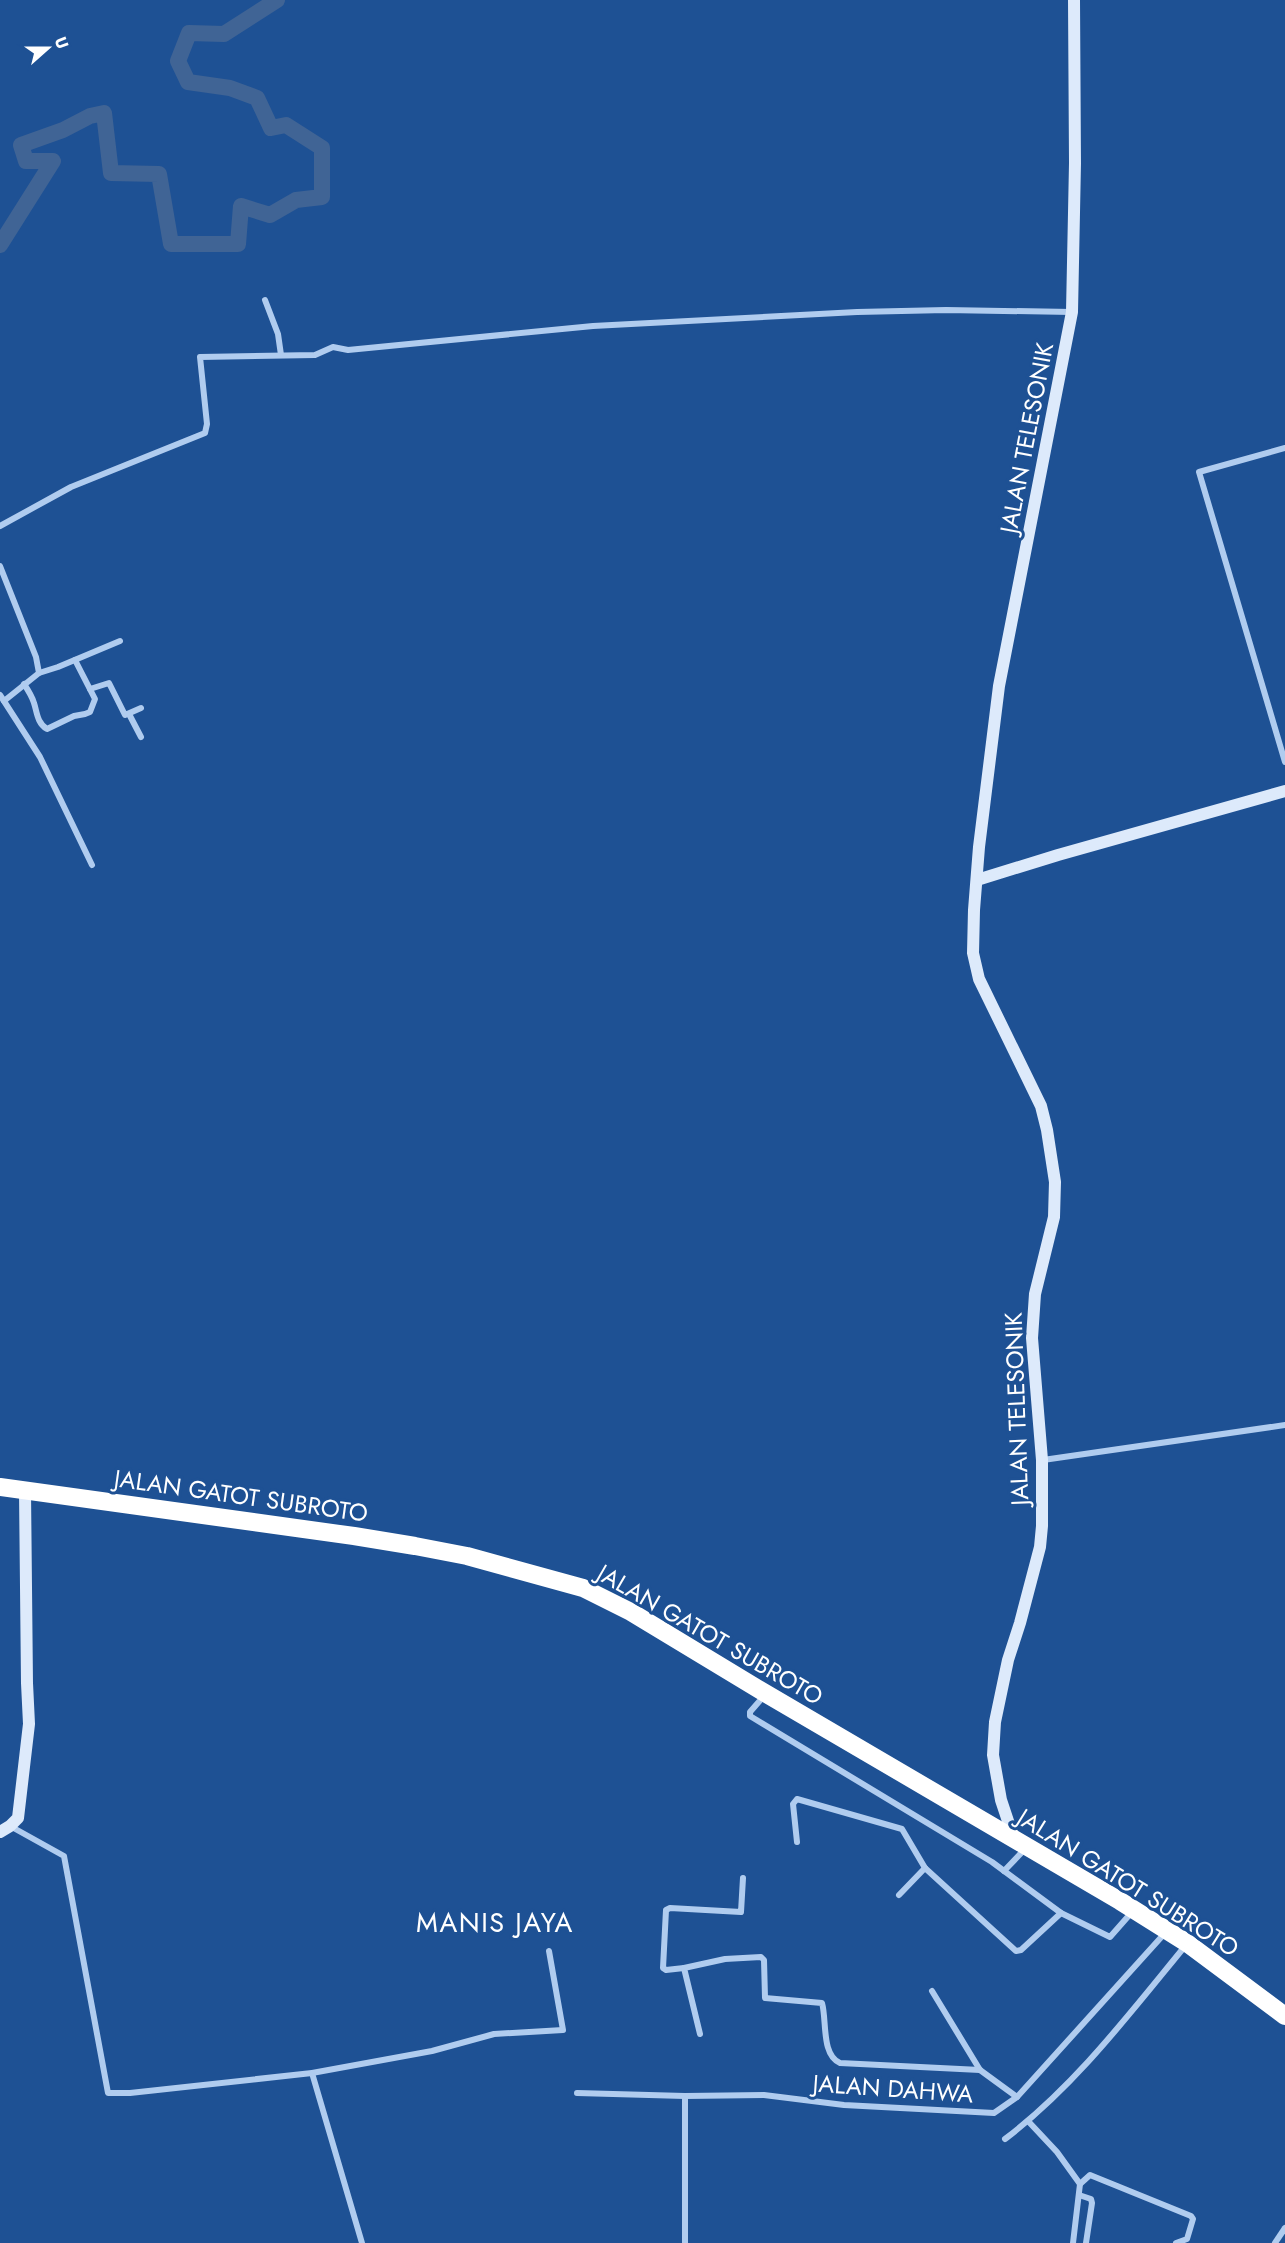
<svg xmlns="http://www.w3.org/2000/svg" width="1285" height="2243" viewBox="0 0 1285 2243" font-family="Jost,sans-serif">
<rect width="100%" height="100%" fill="#1e5194"/>
<g fill="none" stroke-linecap="round" stroke-linejoin="round">
<polyline stroke="#406495" stroke-width="16" points="0,245 53,161 26,161 21,145 63,130 90,116 104,113 111,173 159,174 171,244 238,244 241,206 270,215 296,200 322,197 322,148 286,125 271,128 257,98 230,88 188,82 178,61 189,33 224,34 277,0"/>
<g stroke="#b0ccef" stroke-width="6">
<polyline points="265,300 278,334 281,355"/>
<polyline points="1285,448 1199,472 1285,762"/>
<polyline points="0,526 71,487 205,433 207,424 200,357 315,355 333,347 348,350 593,326 857,312 946,310 1072,312"/>
<polyline points="0,566 36,657 39,673 4,701"/>
<polyline points="39,673 58,667 120,641"/>
<path d="M24,684c4,6 8,12 10,19 3,9 3,20 13,26l27,-13 11,-2 5,-2 5,-13 -20,-39"/>
<polyline points="90,689 109,683 125,715 141,708"/>
<polyline points="0,695 40,757 92,865"/>
<polyline points="129,714 141,737"/>
<polyline points="1043,1460 1285,1425"/>
<polyline points="764,1696 750,1712 750,1716 992,1862 1061,1913 1110,1937 1132,1912"/>
<polyline points="10,1826 64,1856 108,2093 130,2093 312,2073 432,2051 494,2034 563,2030 549,1951"/>
<polyline points="797,1842 793,1804 797,1799 902,1829 925,1868 1016,1951 1021,1950 1061,1913"/>
<polyline points="1004,1871 1026,1848"/>
<polyline points="899,1895 925,1868"/>
<polyline points="684,1968 666,1970 663,1968 666,1910 670,1908 741,1912 743,1878"/>
<polyline points="932,1991 980,2070 1017,2097"/>
<path d="M700,2034l-16,-66 41,-9 36,-2 3,3 1,38 57,5c5,17 -1,52 18,60l140,7"/>
<polyline points="312,2073 362,2243"/>
<polyline points="577,2093 685,2096"/>
<polyline points="1028,2121 1057,2152 1080,2184"/>
<path d="M1005,2139c70,-53 125,-126 181,-194"/>
<polyline points="1079,2195 1091,2199 1092,2203 1086,2243"/>
<polyline points="685,2243 685,2096 764,2095 844,2105 994,2113 1017,2097 1165,1933"/>
<polyline points="1073,2243 1080,2184 1090,2175 1191,2216 1193,2219 1187,2239 1176,2243"/>
<polyline points="1275,2243 1285,2228"/>
</g>
<g stroke="#ddeafb" stroke-width="12">
<polyline points="977,880 1058,855 1285,791"/>
<polyline points="0,1832 10,1826 18,1818 29,1724 27,1683 25,1491"/>
<polyline points="1014,1839 1001,1800 993,1755 995,1722 1008,1660 1020,1623 1040,1547 1042,1526 1042,1460 1032,1338 1035,1294 1054,1217 1055,1182 1047,1130 1041,1106 979,979 973,953 974,910 979,847 999,686 1072,312 1075,163 1074,0"/>
</g>
<polyline stroke="#fff" stroke-width="18" points="0,1487 354,1536 415,1546 467,1556 583,1588 631,1612 765,1693 1120,1901 1187,1943 1285,2016"/>
</g>
<g text-anchor="middle" stroke-width="6" stroke-linejoin="round" paint-order="stroke">
<g font-size="24" fill="#fff" stroke="#1e5194">
<text transform="translate(1027 438) rotate(-79)" y="8">JALAN TELESONIK</text>
<text transform="translate(1017 1409) rotate(-92)" y="8">JALAN TELESONIK</text>
<text transform="translate(241 1496) rotate(8)" y="8">JALAN GATOT SUBROTO</text>
<text transform="translate(710 1635) rotate(30)" y="8">JALAN GATOT SUBROTO</text>
<text transform="translate(1128 1883) rotate(32)" y="8">JALAN GATOT SUBROTO</text>
<text transform="translate(893 2089) rotate(4)" y="8">JALAN DAHWA</text>
</g>
<g font-size="27" letter-spacing="1.5" fill="#fff" stroke="#1e5194">
<text x="495" y="1932">MANIS JAYA</text>
</g>
</g>
<g transform="translate(48 48) rotate(69)" stroke="#1e5194" stroke-width="4.5" paint-order="stroke">
<path d="M0-4.5L10 22L0 15L-10 22Z" fill="#ffffff"/>
<text y="-9" font-size="16" font-weight="bold" text-anchor="middle" fill="#ffffff">U</text>
</g>
</svg>
